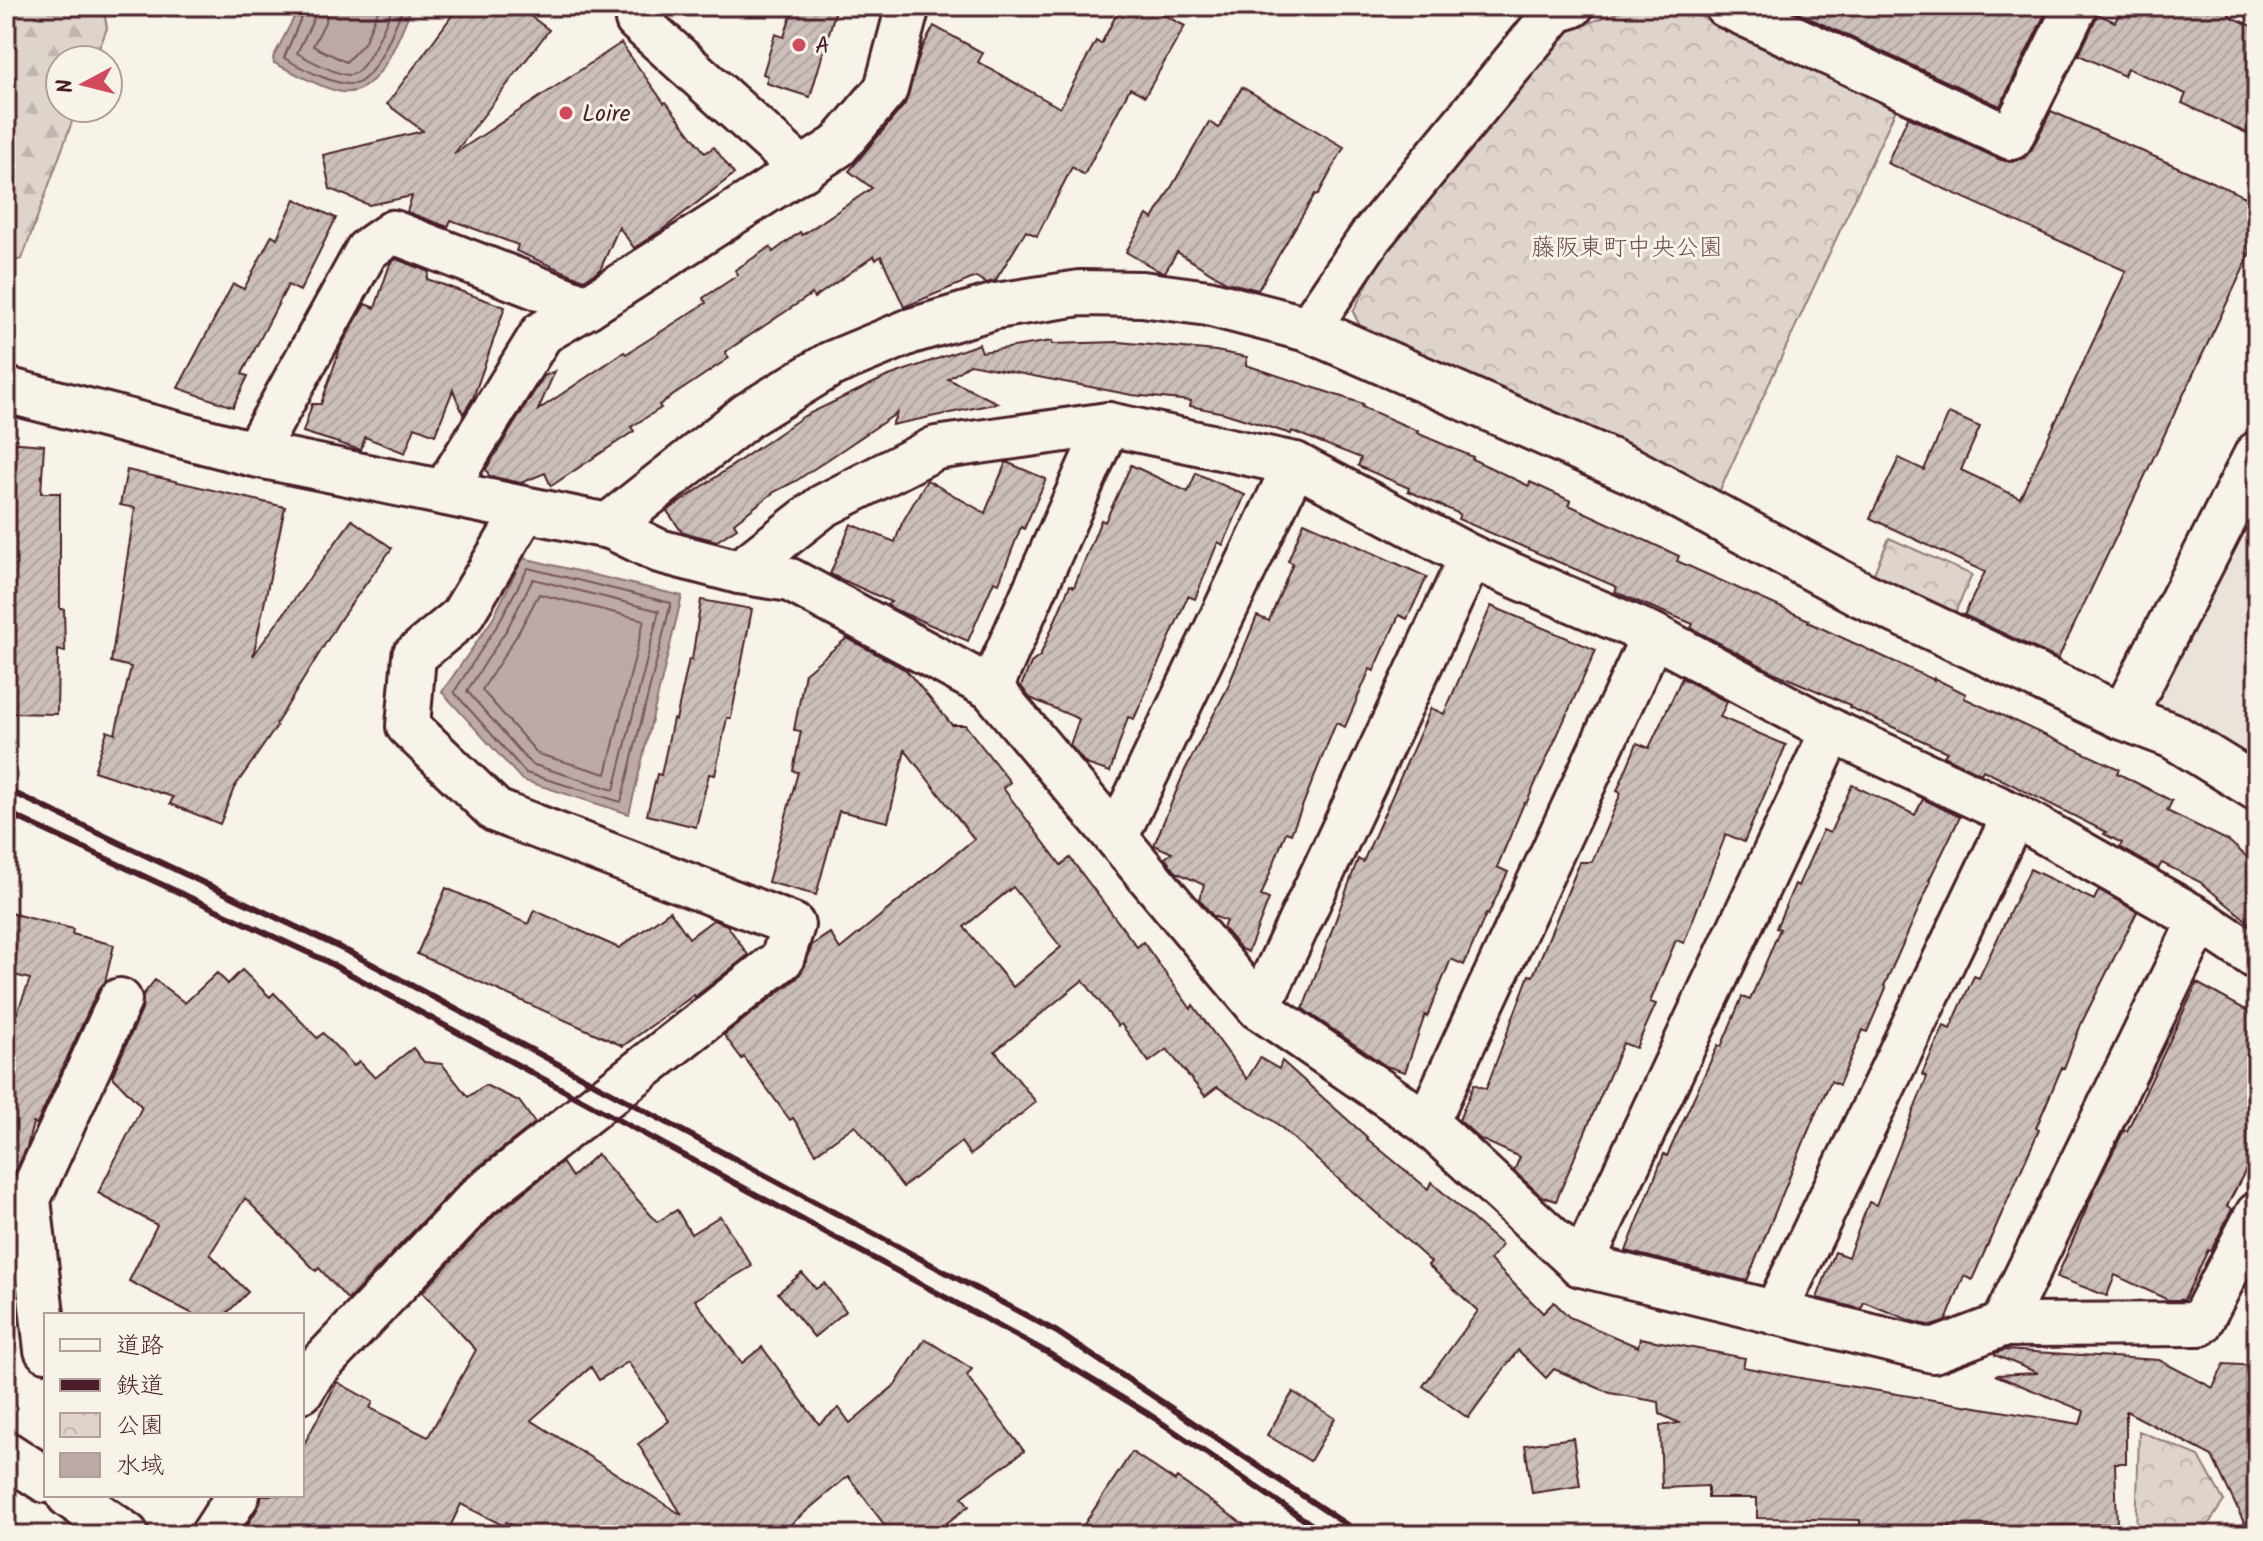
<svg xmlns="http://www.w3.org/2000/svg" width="2263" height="1541" viewBox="0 0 2263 1541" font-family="Kalam,'Klee One',sans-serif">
<defs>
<pattern id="forest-firs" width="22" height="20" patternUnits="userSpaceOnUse" patternTransform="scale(2)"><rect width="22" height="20" fill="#ded4cc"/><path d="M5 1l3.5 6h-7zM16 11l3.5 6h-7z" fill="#c0b6af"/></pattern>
<pattern id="park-crowns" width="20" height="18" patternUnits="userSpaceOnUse" patternTransform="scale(2)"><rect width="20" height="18" fill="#ded4cc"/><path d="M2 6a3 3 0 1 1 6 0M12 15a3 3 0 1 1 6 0" fill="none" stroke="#c0b6af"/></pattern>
<pattern id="building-hatch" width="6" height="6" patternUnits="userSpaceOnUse" patternTransform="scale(2)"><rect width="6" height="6" fill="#ccbfb9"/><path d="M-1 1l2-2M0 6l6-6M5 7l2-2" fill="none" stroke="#b1a49f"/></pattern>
</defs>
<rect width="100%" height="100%" fill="#f7f3e8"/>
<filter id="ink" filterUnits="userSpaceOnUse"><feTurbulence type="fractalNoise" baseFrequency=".0125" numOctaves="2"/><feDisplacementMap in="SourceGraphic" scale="16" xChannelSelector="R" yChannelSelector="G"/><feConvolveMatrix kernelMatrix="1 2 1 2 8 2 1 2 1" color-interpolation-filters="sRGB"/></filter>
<g filter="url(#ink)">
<polygon fill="#eae3da" points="2257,399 2257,778 2119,695"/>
<polygon fill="url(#forest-firs)" stroke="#947a7c" stroke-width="2" points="6,6 103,6 107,28 95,60 60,60 60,108 77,108 22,259 6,263"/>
<g fill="url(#park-crowns)" stroke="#947a7c" stroke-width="2">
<polygon points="1635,6 1677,6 1898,105 1719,492 1364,334 1353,312 1386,247 1561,33"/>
<polygon points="1889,538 1972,575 1952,619 1870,582"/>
<polygon points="2139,1431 2199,1456 2224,1501 2201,1535 2136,1533"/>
</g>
<g fill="#bcaaa7" stroke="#8e7275" stroke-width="2">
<path d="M300,6h112c-13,30 -33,96 -75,85 -21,-5 -43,-19 -63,-28l-1,-5z"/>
<polygon points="523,558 682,596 629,814 522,780 442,692 492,620"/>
</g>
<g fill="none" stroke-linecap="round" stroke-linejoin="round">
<g stroke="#78575d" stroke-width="2">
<path d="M306,6l-22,52c14,8 61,34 76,24 20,-13 34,-55 44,-76"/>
<path d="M316,6l-1,10 -18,37c10,6 42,23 53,22 18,-3 36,-54 43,-69"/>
<polyline points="328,6 326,20 313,46 346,62 364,43 380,6"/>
<polygon points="528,568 671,603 621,802 526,773 454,692 498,624"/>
<polygon points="533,579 659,611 614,790 531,764 467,691 507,629"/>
<polygon points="539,594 644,620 606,774 538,754 482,690 517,635"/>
</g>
</g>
<g fill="url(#building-hatch)" stroke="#4a1f2b" stroke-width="2" fill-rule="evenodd">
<polygon points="459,6 517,6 549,30 454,154 621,43 664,103 666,102 705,153 714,147 734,174 662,230 634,248 619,227 600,270 584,280 516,251 518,245 451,220 448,227 407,212 412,196 369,205 330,189 323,155 423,131 387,104"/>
<polygon points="794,6 837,6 810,97 766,83 768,76 763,74 775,34 784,37"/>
<polygon points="1121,6 1147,6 1185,26 1145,96 1130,88 1084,175 1072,167 1037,236 1026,231 995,281 986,283 976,277 904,307 881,256 876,260 874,256 814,298 812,294 725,352 729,358 659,405 661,408 631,427 634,431 551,486 545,473 521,483 489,476 486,469 544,376 555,371 538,410 624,352 626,354 706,303 703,298 738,275 735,270 770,247 773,252 800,232 802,235 872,188 849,171 905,104 921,50 934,26 983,53 978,62 1060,108 1096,41 1101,44"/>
<polygon points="1783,6 2049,6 2000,106"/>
<polygon points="2123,6 2233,6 2229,16 2257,28 2257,138 2182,103 2186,94 2127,68 2124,76 2079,55 2098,14 2115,22"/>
<polygon points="1242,87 1344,147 1318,195 1315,194 1258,290 1226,282 1177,252 1165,272 1159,271 1126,252 1147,215 1153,219 1209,122 1219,128"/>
<polygon points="2051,111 2257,202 2257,235 2243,269 2058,659 1964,615 1985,572 1870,518 1899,458 1924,470 1949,413 1980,427 1961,470 2020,498 2126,271 1887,163 1908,117 2001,160 2012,162 2024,158 2032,149"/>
<polygon points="295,199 336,218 300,291 288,285 242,374 248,376 233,407 178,388 233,284 244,289 272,235 277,238"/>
<polygon points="396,259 429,272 427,279 505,307 473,398 463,414 453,390 435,435 415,427 405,453 365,437 361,450 303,432 312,404 321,404 341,346 365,304 375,308 390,264"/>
<polygon points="1052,341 1052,344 1119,342 1216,351 1247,357 1246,365 1363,404 1362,407 1418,431 1417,433 1473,457 1472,459 1529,486 1530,482 1571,501 1569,505 1679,556 1677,561 1809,620 1808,622 1934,680 1934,678 1966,694 1964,698 2119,769 2117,773 2172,801 2167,811 2229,841 2257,866 2257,929 2200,882 2162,863 2158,869 2120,847 2122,843 2104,834 2106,832 1983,770 1981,774 1944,756 1947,752 1849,707 1850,705 1771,671 1691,628 1693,624 1615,592 1617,587 1458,519 1460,514 1408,491 1409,488 1358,466 1361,458 1292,431 1291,434 1224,413 1190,406 1191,401 1132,395 970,364 948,379 998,403 892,425 897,413 796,481 774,492 734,523 737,528 717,541 682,532 667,511 804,416 886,377 979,344 982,352"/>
<polygon points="6,442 44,445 41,493 60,493 60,609 64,609 65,652 58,650 57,714 6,713"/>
<polygon points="1006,462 1046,479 1024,529 1021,527 999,583 994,581 968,641 896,610 887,605 891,602 830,574 851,524 895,542 902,523 927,480 985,513"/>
<polygon points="1131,465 1188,492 1196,473 1245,495 1223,545 1218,542 1195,599 1188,596 1134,719 1128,717 1110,772 1086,764 1070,745 1079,719 1030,698 1021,686 1031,663 1040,656 1070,585 1074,587 1101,520 1105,522"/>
<polygon points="127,470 285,507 253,656 352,520 392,548 341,618 276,724 277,726 234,788 220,824 170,804 173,797 94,771 107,731 115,734 131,667 111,662 135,508 120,505"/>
<polygon points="1304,522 1427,577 1407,619 1399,615 1374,671 1370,669 1345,727 1336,723 1291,834 1286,832 1261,896 1269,899 1248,952 1241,949 1223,928 1226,921 1213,916 1199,899 1204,885 1176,872 1165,858 1172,853 1154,845 1185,770 1227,689 1257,616 1269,621 1293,563 1288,561"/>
<polygon points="701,600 752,609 731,718 727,718 715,775 709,774 696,827 647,815 657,774 661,775 673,719 676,720 689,659 692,660"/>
<polygon points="1491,606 1596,650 1526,804 1524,803 1497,867 1508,872 1488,915 1486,914 1464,965 1451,959 1427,1017 1425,1015 1405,1072 1386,1066 1303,1009 1358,859 1363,862 1431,708 1444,714"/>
<path d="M847,638l59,32 46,55h13l45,57 -7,6 58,77 9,-7 67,89 6,-5 48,67 2,-4 54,74 13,-21 19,11 3,-8 85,76 -1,1 62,51 3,-7 71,63 -12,15 53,53 11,-11 15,15 69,30 2,-9 105,20 -2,9 63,12 274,45 4,-13 -89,-36 43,-2 -43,-18v-2l10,-3 154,10 54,28 11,-24 33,2v169h-7l-38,-79 -86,-45v52h-11l2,61 -94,3 -163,-1v-6l-103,-2v-20h-49v-12l-46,2 -2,-62 19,-3 -19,-9 -1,-12 -49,-9 -56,-24 -8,9 -28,-28 -50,68 -45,-32 55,-75 -50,-46 3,-3 -156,-140 -58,-35 -12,9 -38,-47 -18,13 -28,-38 -3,2 -35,-46 -88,71 41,51 -66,53 -9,-13 -58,45 -48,-62 -39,28 -23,-35 -3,2 -46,-63 -2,2 -18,-24 73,-57 8,-12 7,-21 18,-12 10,16 134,-110 -69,-89 -17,72 -49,-11 -23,84 -48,-13 30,-110 -5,-1 8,-40 -7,-1 11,-57zM1013,887l48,60 -48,40 -49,-60z"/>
<polygon points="1682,678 1727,702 1720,717 1786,745 1744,842 1726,834 1684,943 1676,940 1650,1002 1656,1004 1636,1048 1623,1043 1556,1201 1541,1196 1514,1171 1520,1157 1480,1139 1459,1120 1474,1084 1486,1089 1529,975 1533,976 1580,862 1592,862 1621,793 1617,791 1637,743 1649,748"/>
<polygon points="1852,785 1915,815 1923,799 1960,817 1929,880 1931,881 1884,986 1886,988 1867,1032 1863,1030 1839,1085 1831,1081 1814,1117 1747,1281 1626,1251 1664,1154 1667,1156 1718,1045 1721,1047 1742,997 1750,1000 1780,929 1776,928 1795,884 1798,886 1823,830 1830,833"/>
<polygon points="2030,869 2094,900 2099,890 2137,912 2082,1022 2064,1068 2062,1067 2036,1128 2039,1130 1972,1280 1964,1276 1946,1321 1931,1326 1909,1320 1864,1302 1861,1309 1817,1298 1835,1252 1848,1257 1869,1202 1876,1205 1927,1077 1922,1074 1944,1026 1950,1029 1974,976 1979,978"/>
<polygon points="446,888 528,924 534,910 619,948 670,911 689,938 713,920 727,925 748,955 695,997 694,995 623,1046 417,954"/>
<polygon points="6,912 73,929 72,934 114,945 105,982 98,990 37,1124 33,1123 27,1147 9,1185 6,1185 6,1042 30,979 6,973"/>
<polygon points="242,970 270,997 274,993 317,1038 323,1033 354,1066 359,1061 375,1078 413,1048 424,1062 442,1064 468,1097 485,1085 519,1101 535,1123 462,1180 348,1300 319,1268 316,1271 245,1198 210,1254 248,1292 225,1315 195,1315 129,1281 157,1225 98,1193 142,1107 112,1076 142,1010 143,995 155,980 185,1003 217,973 228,984"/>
<polygon points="2197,983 2257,1016 2257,1148 2227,1206 2232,1209 2211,1251 2208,1250 2184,1300 2168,1300 2115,1275 2107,1296 2057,1277 2097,1184 2124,1130 2127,1131"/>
<path d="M597,1154l60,68 20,-12 14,24 29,-18 32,50 -57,34 47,63 20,-16 57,77 20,-16 11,15 45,-38 30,-46 47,30 -5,7 57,75 -62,46 7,9 -38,29h-39l-44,-59 -70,59h-246l-26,-13 -2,4 -43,-22 -15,31h-205l17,-27 4,-13h40v-47l35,-66 36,20 -3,6 58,29 48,-87 -54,-58 73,-77 67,-53 10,15zM628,1362l41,59 -31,23 44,71 -151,-95 60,-53 8,13z"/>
<polygon points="802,1273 816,1289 824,1283 846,1311 814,1337 778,1293"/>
<polygon points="1293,1392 1335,1418 1310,1461 1267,1435"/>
<polygon points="1573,1438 1580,1486 1532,1493 1525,1445"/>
<polygon points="1132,1452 1175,1481 1177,1478 1259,1535 1077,1535"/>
</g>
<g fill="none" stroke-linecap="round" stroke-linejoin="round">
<defs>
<g id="street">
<polyline points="641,6 637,20 803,170"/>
<polyline points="1726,6 2011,138 2076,6"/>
<polyline points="1308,329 1371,236 1556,11 1572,6"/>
<polyline points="254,454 367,250 393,232 587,307"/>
<polyline points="443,493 542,333 587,307 838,146 886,89 908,6"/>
<polyline points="608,526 659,551 739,572 790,580 991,688 1259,1008 1427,1123 1581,1265 1933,1351 2002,1325 2200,1324 2257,1214"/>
<polyline points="739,572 823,506 936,448 1108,424 1295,464 1471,557 1653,635 1832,731 2014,815 2200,920 2257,958"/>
<polyline points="991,688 1108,424"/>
<polyline points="1117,836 1295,464"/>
<polyline points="1259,1008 1471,557"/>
<polyline points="1427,1123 1653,635"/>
<polyline points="1581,1265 1832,731"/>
<polyline points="1775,1313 2014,815"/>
<polyline points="2002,1325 2200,920"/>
<polyline points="46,1350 29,1199 120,1000"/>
<polyline points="302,1391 314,1371 479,1197 782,959 793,925 496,811 408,726 414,656 461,617 526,509"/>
<polyline points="212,1535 238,1495"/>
</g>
<g id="secondary">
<polyline points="6,390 254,454 608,526 748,415 831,364 911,331 996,306 1080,293 1142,294 1208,303 1308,329 1632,471 1861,594 2123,717 2173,736 2257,788"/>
<polyline points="2123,717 2257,454"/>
<polyline points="6,1454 46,1480"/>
<polyline points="69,1495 126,1535"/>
</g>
</defs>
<use href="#street" stroke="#4a1f2b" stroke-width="48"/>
<use href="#secondary" stroke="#4a1f2b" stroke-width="50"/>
<use href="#street" stroke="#f7f3e8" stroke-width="42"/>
<use href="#secondary" stroke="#f7f3e8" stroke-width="44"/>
<g stroke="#4a1f2b" stroke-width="6">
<polyline points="6,789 353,954 1057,1332 1362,1535"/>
<polyline points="6,812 324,960 1048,1353 1147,1413 1327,1535"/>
</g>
</g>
</g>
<g fill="#d1495b" stroke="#f7f3e8" stroke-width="3">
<circle cx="799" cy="45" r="8"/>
<circle cx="566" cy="113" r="8"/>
</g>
<g text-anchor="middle" stroke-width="6" stroke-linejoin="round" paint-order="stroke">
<g font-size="24" fill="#4a1f2b" stroke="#f7f3e8" text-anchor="start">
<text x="815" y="53">A</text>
<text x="582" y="121">Loire</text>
</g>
<g font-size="24" fill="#6f4c53" stroke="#f7f3e8">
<text x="1627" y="255">藤阪東町中央公園</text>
</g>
</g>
<rect width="2263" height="1541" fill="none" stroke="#f7f3e8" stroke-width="32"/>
<rect x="16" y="16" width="2231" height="1509" fill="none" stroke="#4a1f2b" stroke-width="3" filter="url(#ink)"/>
<rect x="44" y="1313" width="260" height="184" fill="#f7f3e8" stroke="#b29e9c" stroke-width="2"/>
<rect x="60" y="1339" width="40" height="12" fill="#f7f3e8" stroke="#b29e9c" stroke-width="2"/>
<text x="116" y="1353" font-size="24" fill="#4a1f2b">道路</text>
<rect x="60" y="1379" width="40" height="12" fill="#4a1f2b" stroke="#b29e9c" stroke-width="2"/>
<text x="116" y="1393" font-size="24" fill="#4a1f2b">鉄道</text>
<rect x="60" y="1413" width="40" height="24" fill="url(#park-crowns)" stroke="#b29e9c" stroke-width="2"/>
<text x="116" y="1433" font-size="24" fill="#4a1f2b">公園</text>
<rect x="60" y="1453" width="40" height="24" fill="#bcaaa7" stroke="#b29e9c" stroke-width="2"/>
<text x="116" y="1473" font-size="24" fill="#4a1f2b">水域</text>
<g transform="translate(84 84) rotate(263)"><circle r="38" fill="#f7f3e8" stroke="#b29e9c" stroke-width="2"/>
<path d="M0-6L14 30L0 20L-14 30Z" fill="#d1495b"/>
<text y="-12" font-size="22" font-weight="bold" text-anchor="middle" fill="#4a1f2b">N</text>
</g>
</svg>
